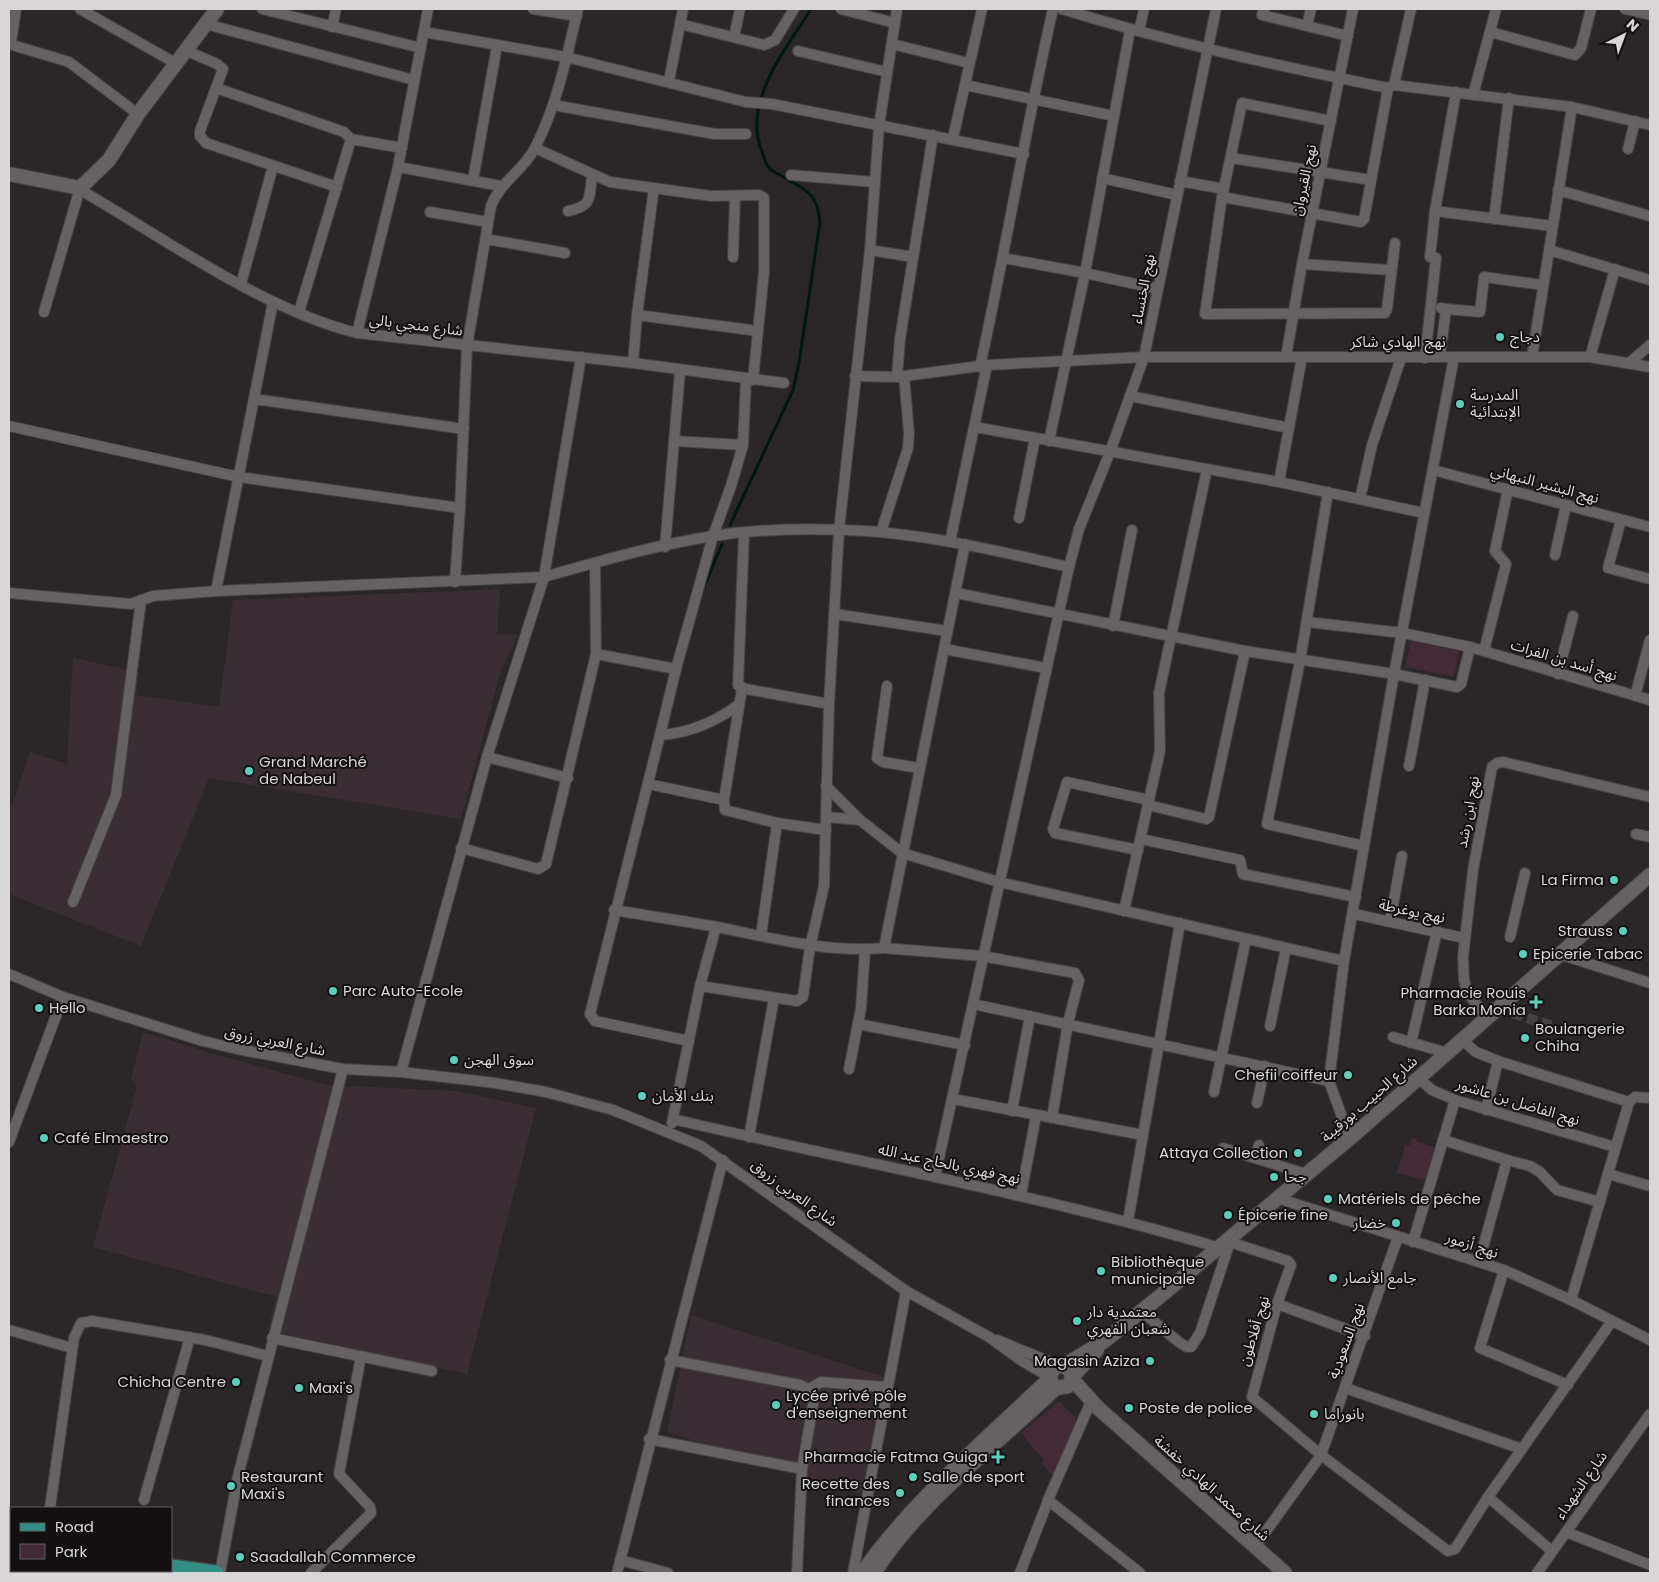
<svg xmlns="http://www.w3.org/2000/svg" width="1659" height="1582" viewBox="0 0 1659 1582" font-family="Poppins,'Noto Sans Arabic',sans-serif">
<rect width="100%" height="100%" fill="#2b2729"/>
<g fill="#382e33">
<polygon points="500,589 497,634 518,635 500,674 461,819 209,778 141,946 9,894 9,813 30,752 67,764 73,658 139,672 136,695 219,707 233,600"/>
<polygon points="143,1032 214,1054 327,1085 456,1091 536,1108 467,1374 268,1330 276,1297 93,1247 137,1086 131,1079"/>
<polygon points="691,1315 884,1377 862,1495 667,1432"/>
</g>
<g fill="#432a37">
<polygon points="1411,641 1459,651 1454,677 1405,667"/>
<polygon points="1412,1138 1417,1139 1417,1142 1435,1147 1426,1180 1397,1173 1405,1145 1410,1146"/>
<polygon points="1059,1401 1075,1417 1076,1422 1053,1476 1041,1462 1044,1460 1021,1433"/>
</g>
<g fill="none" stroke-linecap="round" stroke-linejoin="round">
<g stroke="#001713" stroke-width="3">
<path d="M730,525l63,-135 6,-27 21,-141c-3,-31 -14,-31 -38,-46 -4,-2 -10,-5 -13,-8 -3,-3 -5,-10 -6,-14 -23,-50 23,-105 48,-145"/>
<polyline points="704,587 722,544"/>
</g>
<polyline stroke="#454143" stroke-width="10" stroke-dasharray="10 5" stroke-linecap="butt" points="1500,1006 1514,1014 1554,1026"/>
<defs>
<g id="street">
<polyline points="80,9 177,64"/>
<polyline points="262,9 421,48"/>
<polyline points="533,9 577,16"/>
<polyline points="841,9 895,23"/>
<path d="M1062,9c107,33 216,57 326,79l6,-3 178,22 78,18"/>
<polyline points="1264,9 1262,15 1348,36"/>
<polyline points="1625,9 1650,15"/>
<polyline points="206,24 414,80"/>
<polyline points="680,24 764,45 775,40 794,9"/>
<polyline points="1307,26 1311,9"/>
<polyline points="332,27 336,9"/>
<polyline points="1139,31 1144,9"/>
<polyline points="424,32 566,57 746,102 772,104 1024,154"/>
<polyline points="1490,32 1575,55 1581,48 1591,9"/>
<polyline points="734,37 740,9"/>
<polyline points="9,44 69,62 138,114"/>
<polyline points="892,44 969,63"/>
<polyline points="187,51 217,64 223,69 200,131 200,136 206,143 337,187"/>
<polyline points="798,51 887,72"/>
<polyline points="669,81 683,9"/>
<polyline points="965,85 1114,116"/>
<polyline points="1394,85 1411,9"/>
<polyline points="216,88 344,132 351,139 402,148"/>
<polyline points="1473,95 1496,9"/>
<polyline points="553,105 715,134 746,134"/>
<polyline points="1331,121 1242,103 1222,197 1205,314 1385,313 1387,309 1395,243"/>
<polyline points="953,138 982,9"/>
<polyline points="535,148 610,182 711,196 759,195 764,198 764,272 753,380"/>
<polyline points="1628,149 1635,121"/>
<polyline points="1231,158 1371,180"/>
<polyline points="398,167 501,186"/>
<polyline points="791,175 875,182"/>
<polyline points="1102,178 1177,195"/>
<polyline points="473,180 497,46"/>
<polyline points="1180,181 1224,189"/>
<polyline points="1558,190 1650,216"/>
<polyline points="1222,197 1361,222 1364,219 1388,88"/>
<path d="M568,211c25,-5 21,-13 24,-36"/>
<polyline points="1435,211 1552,226"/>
<polyline points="430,212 488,222"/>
<polyline points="1494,219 1509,98"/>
<polyline points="486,239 565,253"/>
<polyline points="870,250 913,257"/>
<polyline points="1549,250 1650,280"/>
<polyline points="733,257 735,197"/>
<polyline points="1003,258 1085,273 1158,289"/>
<polyline points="1302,264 1391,270"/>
<polyline points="241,284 273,166"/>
<polyline points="1446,309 1480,312 1484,277 1543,285"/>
<path d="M44,312l36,-124 9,7c82,48 176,115 268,138l276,30 151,20"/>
<polyline points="299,312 351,139"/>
<polyline points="637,315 758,331"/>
<polyline points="357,333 398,167 428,9"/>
<polyline points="1286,357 1302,264 1353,9"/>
<polyline points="1440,357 1446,309 1441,308"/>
<polyline points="1532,357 1572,107"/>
<polyline points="1590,357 1615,269"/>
<polyline points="1425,358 1436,258 1430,257 1435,211 1456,92"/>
<polyline points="633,363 637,315 654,188"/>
<polyline points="1629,363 1650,345"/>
<path d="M980,367c26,-120 46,-240 73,-358"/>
<polyline points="855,376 897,377 987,365 1144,357 1590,357 1650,367"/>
<polyline points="897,377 900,339 933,135"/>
<polyline points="1130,396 1289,428"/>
<polyline points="254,399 464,429"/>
<polyline points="9,426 239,477 460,508"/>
<polyline points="975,427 1279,482 1424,513"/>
<polyline points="674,441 743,445"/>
<polyline points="1049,441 1085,273 1130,30"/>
<polyline points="1433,470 1650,527"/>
<polyline points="1279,482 1302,357"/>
<polyline points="1328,492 1300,661 1267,824 1364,846"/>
<polyline points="1360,499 1372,445 1401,358"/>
<polyline points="1019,518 1035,438"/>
<polyline points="1621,520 1608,568 1650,579"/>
<polyline points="881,532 908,448 909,433 904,376"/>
<polyline points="744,533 738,685 746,689 829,704"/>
<polyline points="950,542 987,365"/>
<polyline points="665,547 680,371"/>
<polyline points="1555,555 1566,505"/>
<path d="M455,582l5,-74 7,-162 24,-140c9,-24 32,-35 44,-58 22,-43 32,-92 43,-139"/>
<polyline points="216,591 273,302"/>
<path d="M9,593l122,11 22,-8 63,-5 328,-14c56,-16 112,-32 169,-41 52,-8 114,-8 166,-4 65,6 127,21 190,35"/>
<polyline points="956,593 1245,651 1394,674 1457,687 1461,684 1470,647"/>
<polyline points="835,614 947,631"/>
<polyline points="1307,622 1403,633 1470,647 1650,700"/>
<polyline points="1113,626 1132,530"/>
<polyline points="944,649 1046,668"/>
<polyline points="1484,651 1506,564 1495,551 1508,489"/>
<polyline points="596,654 676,669 713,536 731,486 743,445 746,379"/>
<polyline points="1558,674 1573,616"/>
<polyline points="887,686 877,758 883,762 919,768"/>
<polyline points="742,688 724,800 725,810 777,823 826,830"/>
<polyline points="1635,696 1650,640"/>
<polyline points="660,735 676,669"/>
<polyline points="487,757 568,778"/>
<polyline points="1409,766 1425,680"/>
<polyline points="648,784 724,800"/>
<polyline points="826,786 860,820 902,853 999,882 1344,961"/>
<polyline points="1148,805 1206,819 1209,817 1245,651"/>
<polyline points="826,817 860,820"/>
<polyline points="1636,834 1650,837"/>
<polyline points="1141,839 1240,860 1243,874 1356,897"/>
<polyline points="461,848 538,869 546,864 596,654 595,563"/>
<polyline points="1138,850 1055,833 1053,829 1067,782 1149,800"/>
<polyline points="73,902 116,795 141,600"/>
<path d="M614,910c35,6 69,11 103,17 56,11 110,26 167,21l81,-404"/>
<polyline points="1124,911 1160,751 1159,693 1207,469"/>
<polyline points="1354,914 1464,938"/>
<polyline points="1390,921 1402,856"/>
<polyline points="761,936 777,823"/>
<polyline points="1510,937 1525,873"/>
<polyline points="884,948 982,956 1075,973 1079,980 1068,1023 1052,1118"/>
<polyline points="1559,954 1650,983"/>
<polyline points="9,974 63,997 203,1041 237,1049 343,1069 401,1072 495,1083 546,1092 613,1110 701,1146 906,1291 989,1337 1022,1361 1048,1376"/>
<polyline points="700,986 797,1001 803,997 810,947 824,886 829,704 839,530 870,250 879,126 897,9"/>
<polyline points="973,1004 1329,1081"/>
<polyline points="1487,1018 1467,992 1464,980 1463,957 1473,870 1492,767 1497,763 1503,762 1650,797"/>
<polyline points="858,1024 965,1045"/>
<polyline points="1270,1026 1286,948"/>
<polyline points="1393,1037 1447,1053"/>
<polyline points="1462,1040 1476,1052 1498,1061 1629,1102"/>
<path d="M689,1041l-94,-20 -5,-7 70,-279c30,-2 54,-12 78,-30"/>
<polyline points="1411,1043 1437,931"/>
<polyline points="849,1069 861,1008 865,950"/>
<polyline points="401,1072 487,757 544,577 581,357"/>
<polyline points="1418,1078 1432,1090 1455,1100 1615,1147"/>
<polyline points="1214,1092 1246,939"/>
<polyline points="953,1099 1143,1135"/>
<polyline points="1257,1103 1265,1066"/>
<polyline points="1486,1110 1498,1061"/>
<polyline points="1012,1111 1030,1016"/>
<path d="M673,1119c181,43 365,75 544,128l13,-5 58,19 3,4 -14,39 -25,93 69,58 127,96 7,-2 33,-52 124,-176"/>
<polyline points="672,1123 700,986 716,927"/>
<polyline points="749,1137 774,998"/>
<polyline points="1350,1139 1329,1081 1344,961 1394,674 1454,357"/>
<polyline points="1443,1140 1507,1160 1479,1262"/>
<polyline points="9,1142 63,997"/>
<polyline points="1223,1148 1306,1174"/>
<polyline points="1255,1158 1259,1145"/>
<polyline points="1507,1160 1530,1166 1540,1172 1557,1190 1600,1202"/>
<polyline points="1608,1174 1650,1186"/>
<polyline points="935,1176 1069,567 1079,529 1110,452 1144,357 1216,9"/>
<polyline points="1021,1195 1036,1116"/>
<polyline points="1277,1198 1504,1270 1571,1300 1650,1340"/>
<polyline points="1128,1221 1180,923"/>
<polyline points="1413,1242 1455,1100"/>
<polyline points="1504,1270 1480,1348 1568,1385"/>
<polyline points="1571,1300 1629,1102 1635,1097 1650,1098"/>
<polyline points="1277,1304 1365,1336"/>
<polyline points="1141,1311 1180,1343 1187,1347 1191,1347 1200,1333 1230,1242"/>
<polyline points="9,1330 72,1348"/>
<polyline points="272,1338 432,1371"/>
<polyline points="997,1340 1058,1365"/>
<polyline points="1345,1388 1522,1449"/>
<polyline points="809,1389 821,1382 886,1387"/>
<polyline points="649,1439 802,1469 814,1398 809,1389 800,1385 670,1360"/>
<polyline points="1488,1497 1552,1551"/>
<polyline points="144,1500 190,1337"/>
<polyline points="1048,1500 1140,1573"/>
<polyline points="50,1508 74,1338 81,1323 92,1321 205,1340 268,1356"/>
<polyline points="1566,1532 1650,1565"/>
<polyline points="1254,1548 1321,1455 1398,1237"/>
<polyline points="620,1560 668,1573"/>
<polyline points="220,1573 238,1476 343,1069"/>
<polyline points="311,1573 371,1513 370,1507 339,1474 361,1356"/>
<polyline points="617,1573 723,1160"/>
<polyline points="797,1573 802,1469"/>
<polyline points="853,1573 906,1291"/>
<polyline points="1020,1573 1051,1493 1089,1406"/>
<polyline points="1537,1573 1650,1414"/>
</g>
<g id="secondary">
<polyline points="9,42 14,9"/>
<polyline points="9,174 80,188 109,160 138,114 217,9"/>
<polyline points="1063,1366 1070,1370 1072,1379 1068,1386 1056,1388 1049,1379 1054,1367 1063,1366 1103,1342 1164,1293 1356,1133 1650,875"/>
<polyline points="1072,1377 1097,1350"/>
<polyline points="1072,1379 1098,1408 1285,1573"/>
<path d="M862,1573c52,-74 122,-131 187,-194"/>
<path d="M874,1573c46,-72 120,-126 182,-185"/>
</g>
<g id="primary">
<polyline points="9,1546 11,1546"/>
<polyline points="9,1559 11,1559"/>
<polyline points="171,1567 216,1573"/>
<polyline points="92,1571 110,1573"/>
</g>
</defs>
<use href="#street" stroke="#464345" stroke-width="12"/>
<use href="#secondary" stroke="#464345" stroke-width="16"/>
<use href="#primary" stroke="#464345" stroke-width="18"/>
<use href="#street" stroke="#666163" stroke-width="10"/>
<use href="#secondary" stroke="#666163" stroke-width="14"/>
<use href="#primary" stroke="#338f83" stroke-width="15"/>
</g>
<g fill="#5cceba" stroke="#121011" stroke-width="2">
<circle cx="1500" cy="337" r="5"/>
<circle cx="1460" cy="404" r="5"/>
<circle cx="249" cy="771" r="5"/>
<circle cx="1614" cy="880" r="5"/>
<circle cx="1623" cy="931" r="5"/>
<circle cx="1523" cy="954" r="5"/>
<circle cx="333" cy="991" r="5"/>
<path d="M1533.5 994.5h5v5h5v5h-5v5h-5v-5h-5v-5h5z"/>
<circle cx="39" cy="1008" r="5"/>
<circle cx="1525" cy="1038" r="5"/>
<circle cx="454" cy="1060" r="5"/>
<circle cx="1348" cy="1075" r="5"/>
<circle cx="642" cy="1096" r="5"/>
<circle cx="44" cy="1138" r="5"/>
<circle cx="1298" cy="1153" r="5"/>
<circle cx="1274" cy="1177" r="5"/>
<circle cx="1328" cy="1199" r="5"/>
<circle cx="1228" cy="1215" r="5"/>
<circle cx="1396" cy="1223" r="5"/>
<circle cx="1101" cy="1271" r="5"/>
<circle cx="1333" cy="1278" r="5"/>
<circle cx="1077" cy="1321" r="5"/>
<circle cx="1150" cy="1361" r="5"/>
<circle cx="236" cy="1382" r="5"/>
<circle cx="299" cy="1388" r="5"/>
<circle cx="776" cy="1405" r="5"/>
<circle cx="1129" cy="1408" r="5"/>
<circle cx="1314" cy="1414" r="5"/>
<path d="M995.5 1449.5h5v5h5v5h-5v5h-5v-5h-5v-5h5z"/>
<circle cx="913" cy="1477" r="5"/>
<circle cx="231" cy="1486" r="5"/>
<circle cx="900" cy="1493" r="5"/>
<circle cx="240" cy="1557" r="5"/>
</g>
<g text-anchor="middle" stroke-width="4" stroke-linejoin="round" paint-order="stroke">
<g font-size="15" fill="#d9d6d8" stroke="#121011">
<text transform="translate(1304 180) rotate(-78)" y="5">نهج القيروان</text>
<text transform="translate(1143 289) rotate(-79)" y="5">نهج الخنساء</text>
<text transform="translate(416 325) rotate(7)" y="5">شارع منجي بالي</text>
<text x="1398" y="347">نهج الهادي شاكر</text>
<text transform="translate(1545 484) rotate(15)" y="5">نهج البشير النبهاني</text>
<text transform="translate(1564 660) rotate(17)" y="5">نهج أسد بن الفرات</text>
<text transform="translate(1468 812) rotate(-80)" y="5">نهج ابن رشد</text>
<text transform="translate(1412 911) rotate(12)" y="5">نهج يوغرطة</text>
<text transform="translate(275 1041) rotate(11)" y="5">شارع العربي زروق</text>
<text transform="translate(1369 1099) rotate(-41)" y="5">شارع الحبيب بورقيبة</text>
<text transform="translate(1518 1102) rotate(17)" y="5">نهج الفاضل بن عاشور</text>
<text transform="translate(949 1164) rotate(12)" y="5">نهج فهري بالحاج عبد الله</text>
<text transform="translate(794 1193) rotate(36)" y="5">شارع العربي زروق</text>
<text transform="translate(1472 1245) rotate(18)" y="5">نهج أزمور</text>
<text transform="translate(1254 1331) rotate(-73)" y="5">نهج أفلاطون</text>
<text transform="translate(1346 1341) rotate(-70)" y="5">نهج السعودية</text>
<text transform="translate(1581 1485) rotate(-55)" y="5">شارع الشهداء</text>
<text transform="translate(1212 1488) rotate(42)" y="5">شارع محمد الهادي خفشة</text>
</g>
<g font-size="15" fill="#d9d6d8" stroke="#121011" text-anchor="start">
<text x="1510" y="342">دجاج</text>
<text x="1470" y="400">المدرسة<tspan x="1470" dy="17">الإبتدائية</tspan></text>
<text x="259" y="767">Grand Marché<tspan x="259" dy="17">de Nabeul</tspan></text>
<text x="1604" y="885" text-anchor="end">La Firma</text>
<text x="1613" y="936" text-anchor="end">Strauss</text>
<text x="1533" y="959">Epicerie Tabac</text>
<text x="343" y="996">Parc Auto-Ecole</text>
<text x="1526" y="998" text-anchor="end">Pharmacie Rouis<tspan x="1526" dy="17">Barka Monia</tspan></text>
<text x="49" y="1013">Hello</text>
<text x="1535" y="1034">Boulangerie<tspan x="1535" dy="17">Chiha</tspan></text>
<text x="464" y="1065">سوق الهجن</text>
<text x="1338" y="1080" text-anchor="end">Chefii coiffeur</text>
<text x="652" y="1101">بنك الأمان</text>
<text x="54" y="1143">Café Elmaestro</text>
<text x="1288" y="1158" text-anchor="end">Attaya Collection</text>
<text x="1284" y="1182">جحا</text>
<text x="1338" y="1204">Matériels de pêche</text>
<text x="1238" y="1220">Épicerie fine</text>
<text x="1386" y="1228" text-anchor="end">خضار</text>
<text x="1111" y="1267">Bibliothèque<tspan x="1111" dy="17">municipale</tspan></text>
<text x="1343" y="1283">جامع الأنصار</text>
<text x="1087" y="1317">معتمدية دار<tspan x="1087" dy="17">شعبان الفهري</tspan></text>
<text x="1140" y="1366" text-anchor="end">Magasin Aziza</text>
<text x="226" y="1387" text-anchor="end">Chicha Centre</text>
<text x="309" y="1393">Maxi's</text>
<text x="786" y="1401">Lycée privé pôle<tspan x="786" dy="17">d'enseignement</tspan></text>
<text x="1139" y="1413">Poste de police</text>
<text x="1324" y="1419">بانوراما</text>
<text x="988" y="1462" text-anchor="end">Pharmacie Fatma Guiga</text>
<text x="241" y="1482">Restaurant<tspan x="241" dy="17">Maxi's</tspan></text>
<text x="923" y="1482">Salle de sport</text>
<text x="890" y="1489" text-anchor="end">Recette des<tspan x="890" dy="17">finances</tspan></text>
<text x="250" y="1562">Saadallah Commerce</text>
</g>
</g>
<rect width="1659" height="1582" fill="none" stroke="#d9d6d8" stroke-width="20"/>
<rect x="10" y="1507" width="162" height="65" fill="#121011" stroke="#625f61"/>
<rect x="20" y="1523" width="25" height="8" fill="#338f83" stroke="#625f61"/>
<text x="55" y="1532" font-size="15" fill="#d9d6d8">Road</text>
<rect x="20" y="1544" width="25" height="15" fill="#432a37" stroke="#625f61"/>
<text x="55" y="1557" font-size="15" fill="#d9d6d8">Park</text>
<g transform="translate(1624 35) rotate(42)" stroke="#121011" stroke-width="4" paint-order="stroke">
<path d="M0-4L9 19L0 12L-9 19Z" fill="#d9d6d8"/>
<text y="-8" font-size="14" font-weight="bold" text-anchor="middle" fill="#d9d6d8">N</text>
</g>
</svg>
